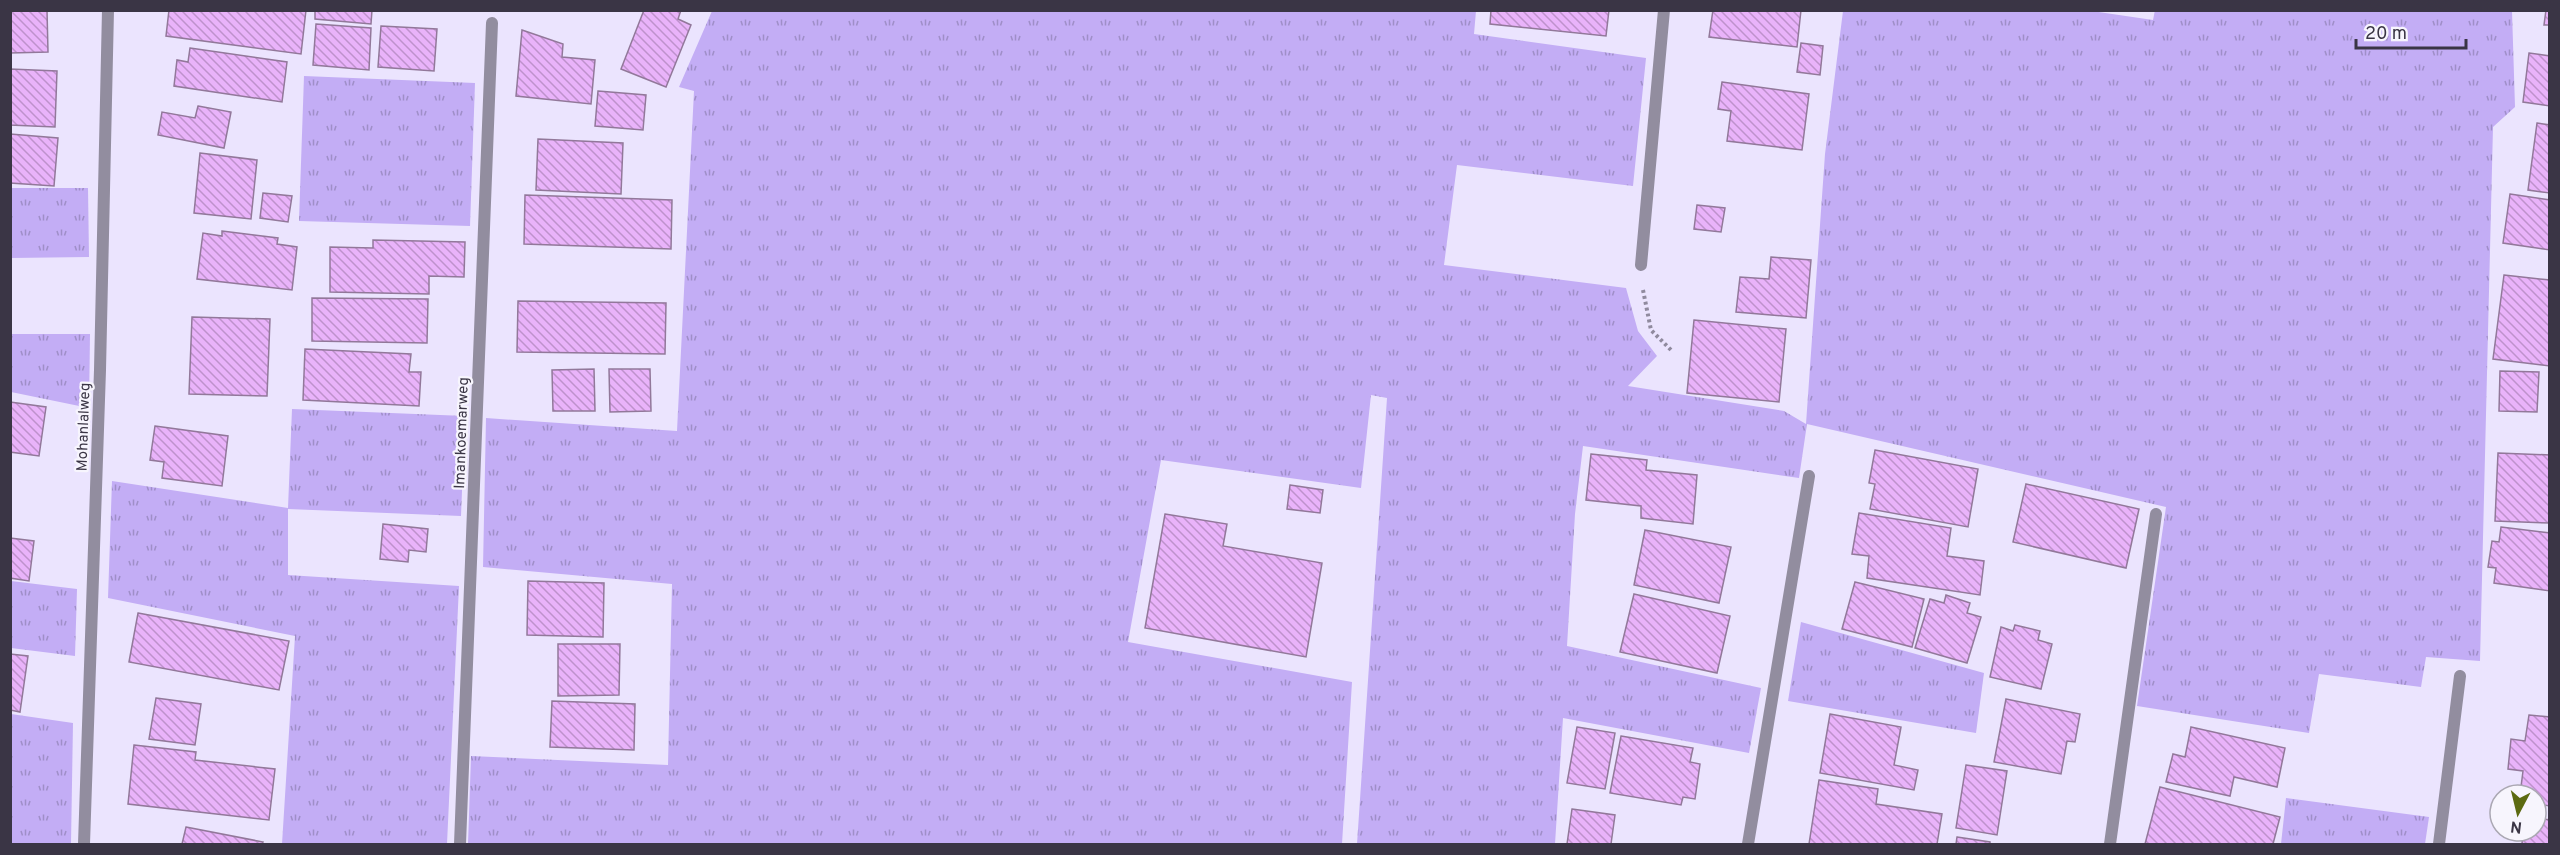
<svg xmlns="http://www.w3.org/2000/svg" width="2560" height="855" viewBox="0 0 2560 855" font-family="Overpass,sans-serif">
<defs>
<pattern id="grass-tufts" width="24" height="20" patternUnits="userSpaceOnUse" patternTransform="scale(1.5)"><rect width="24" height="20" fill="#c3adf5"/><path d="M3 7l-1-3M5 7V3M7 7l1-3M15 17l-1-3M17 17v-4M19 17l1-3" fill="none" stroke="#9f8ec8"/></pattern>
<pattern id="building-back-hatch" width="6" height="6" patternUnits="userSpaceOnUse" patternTransform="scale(1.5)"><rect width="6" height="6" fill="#e9b3fa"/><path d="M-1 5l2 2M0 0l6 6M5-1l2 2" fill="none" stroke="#be92cc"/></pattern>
</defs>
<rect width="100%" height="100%" fill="#ebe4fe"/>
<g fill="url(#grass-tufts)">
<polygon points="2085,10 2153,20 2155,10 2512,11 2515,107 2493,127 2480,661 2426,657 2421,687 2319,674 2309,733 2137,706 2166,507 1807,424 1799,478 1583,446 1575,514 1567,646 1761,688 1749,753 1563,718 1555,844 1357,844 1387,398 1371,395 1361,488 1161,460 1128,642 1352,682 1342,844 468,844 471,756 668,765 672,584 483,567 486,418 677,431 694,91 679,87 712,11 1476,11 1474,34 1646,58 1633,186 1457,165 1444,265 1626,288 1638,331 1657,356 1628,386 1784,411 1806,424 1825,154 1843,11"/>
<polygon points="304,76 475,83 470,226 299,221"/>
<polygon points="10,188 88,188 89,257 11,258"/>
<polygon points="10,334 90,334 89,408 11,392"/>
<polygon points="292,409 465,416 461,516 288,509 288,575 459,586 447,844 282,844 295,636 108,598 112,481 288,508"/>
<polygon points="11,581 77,589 75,656 11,648"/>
<polygon points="1801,622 1984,673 1976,733 1788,701"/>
<polygon points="11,714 73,723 71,844 11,844"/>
<polygon points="2286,798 2429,817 2425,844 2281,844"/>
</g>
<g fill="url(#building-back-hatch)" stroke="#92789a" stroke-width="1.5">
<polygon points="10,10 47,10 48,52 10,53"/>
<polygon points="169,10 306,10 301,54 166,36"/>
<polygon points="315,10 372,10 371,24 315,19"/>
<polygon points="644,10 681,10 678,19 691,25 666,87 621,69"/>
<polygon points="1491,10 1609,10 1606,36 1490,24"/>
<polygon points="1713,10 1801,10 1797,47 1709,37"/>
<polygon points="2546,10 2550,10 2550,25 2544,25"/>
<polygon points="316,24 371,28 369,70 313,65"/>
<polygon points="381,26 437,29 434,71 378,67"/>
<polygon points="522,30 563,44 562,57 595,60 591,104 516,96"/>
<polygon points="1801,43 1823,46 1820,75 1797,72"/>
<polygon points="190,48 287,62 282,102 174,86 177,60 188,62"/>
<polygon points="2529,53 2550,56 2550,106 2523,102"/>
<polygon points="10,69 57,71 55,127 10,125"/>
<polygon points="1722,82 1809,94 1802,150 1727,141 1731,111 1718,109"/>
<polygon points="598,91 646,95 643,130 595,126"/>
<polygon points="198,106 231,112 224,148 158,135 162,112 195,118"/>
<polygon points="2537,123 2550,125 2550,193 2528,190"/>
<polygon points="10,134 58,138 54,186 10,183"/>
<polygon points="538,139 623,143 621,194 536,190"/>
<polygon points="200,153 257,160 251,219 194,213"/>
<polygon points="263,193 292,196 288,222 260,218"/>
<polygon points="2510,194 2550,200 2550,250 2503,243"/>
<polygon points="525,195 672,200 671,249 524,244"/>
<polygon points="1697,205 1725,208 1721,232 1694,229"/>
<polygon points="222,231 278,238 277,244 297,247 292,290 197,279 203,233 222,236"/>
<polygon points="373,240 465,242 464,277 429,276 429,294 330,292 330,247 373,248"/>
<polygon points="1771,257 1811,260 1806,318 1736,312 1740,277 1769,279"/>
<polygon points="2504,275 2550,280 2550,366 2493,359"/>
<polygon points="312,298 428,299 427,343 312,341"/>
<polygon points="518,301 666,303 665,354 517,352"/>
<polygon points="192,317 270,319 267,396 189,394"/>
<polygon points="1694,320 1786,329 1779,402 1687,393"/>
<polygon points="305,349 411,354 409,372 421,372 419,406 303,400"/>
<polygon points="594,369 595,411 553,411 552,370"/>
<polygon points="609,369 650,369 651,411 610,412"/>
<polygon points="2500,371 2539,372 2537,412 2499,411"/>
<polygon points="10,402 46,407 39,456 10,452"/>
<polygon points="155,426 228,436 222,486 162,478 164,462 150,460"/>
<polygon points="1875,450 1978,469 1968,527 1870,509 1875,484 1869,483"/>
<polygon points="2498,453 2550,455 2550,523 2495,521"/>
<polygon points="1591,454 1647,460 1646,470 1697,475 1693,524 1641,518 1641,506 1586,500"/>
<polygon points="2026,484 2139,509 2126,568 2013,542"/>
<polygon points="1290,485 1323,490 1320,513 1287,509"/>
<polygon points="1859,513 1951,528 1947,556 1984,561 1980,595 1867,578 1869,556 1852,554"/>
<polygon points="1165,514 1227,524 1223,546 1322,563 1306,657 1145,628"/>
<polygon points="383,524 428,529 426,552 409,550 408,562 380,559"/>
<polygon points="2501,527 2550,533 2550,591 2494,583 2496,568 2488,567 2492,541 2499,542"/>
<polygon points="1645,530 1731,547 1719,603 1634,585"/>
<polygon points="10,538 34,541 29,581 10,578"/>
<polygon points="528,581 604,583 603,637 527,635"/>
<polygon points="1855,582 1924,599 1912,647 1842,629"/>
<polygon points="1634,594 1730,616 1717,673 1620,652"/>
<polygon points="1946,595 1970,603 1967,613 1981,617 1967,663 1915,648 1930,599 1944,603"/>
<polygon points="138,613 289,641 279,690 129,662"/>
<polygon points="2015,625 2040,631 2038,640 2052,644 2041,689 1990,677 2001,627 2013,631"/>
<polygon points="558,644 620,644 619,695 558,696"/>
<polygon points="10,654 28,656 20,712 10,710"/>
<polygon points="156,698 201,704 195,745 149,739"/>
<polygon points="2006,699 2080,714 2075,742 2067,741 2061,774 1994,762"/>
<polygon points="552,701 635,704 634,750 550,747"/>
<polygon points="1830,714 1901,727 1894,765 1918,770 1914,790 1820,773"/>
<polygon points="2529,715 2550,717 2550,806 2536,804 2536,795 2520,795 2523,771 2508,769 2511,739 2525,741"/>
<polygon points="1577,727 1615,733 1605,789 1567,783"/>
<polygon points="2191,727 2285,748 2277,787 2234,777 2230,796 2166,782 2173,754 2185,757"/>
<polygon points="1621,736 1693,748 1690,762 1700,764 1695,799 1683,797 1681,805 1610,793"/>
<polygon points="134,745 196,752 195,760 275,769 269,820 128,804"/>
<polygon points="1966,765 2007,771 1997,835 1956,828"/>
<polygon points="1819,780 1878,789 1876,804 1942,814 1937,844 1809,844"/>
<polygon points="2160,787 2280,817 2273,844 2145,844"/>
<polygon points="1572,809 1615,815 1611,844 1567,844"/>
<polygon points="2536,818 2550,820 2550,844 2522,844 2523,831 2536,831"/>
<polygon points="186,827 263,842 262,844 182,844"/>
<polygon points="1957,837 1990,842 1990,844 1956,844"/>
</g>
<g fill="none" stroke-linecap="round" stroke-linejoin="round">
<polyline stroke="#908a9e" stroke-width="4" stroke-dasharray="3 3" stroke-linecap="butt" points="1643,290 1651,330 1673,352"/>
<g stroke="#928d9f" stroke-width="12">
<polyline points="1641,265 1664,10"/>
<polyline points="84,844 100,370 108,10"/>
<polyline points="460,844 492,23"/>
<polyline points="1748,844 1809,476"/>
<polyline points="2110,844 2156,514"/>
<polyline points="2439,844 2460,676"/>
</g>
</g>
<g text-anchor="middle" stroke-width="4.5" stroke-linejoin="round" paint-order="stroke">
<g font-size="15" fill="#3a3545" stroke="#f7f5fd">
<text transform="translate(83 427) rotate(-88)" y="5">Mohanlalweg</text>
<text transform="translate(461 433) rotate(-88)" y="5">Imankoemarweg</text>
</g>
</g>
<rect width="2560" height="855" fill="none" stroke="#3a3545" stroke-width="24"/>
<g transform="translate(2518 813) rotate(187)"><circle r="28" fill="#f7f5fd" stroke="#aba8b3" stroke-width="1.5"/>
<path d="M0-4.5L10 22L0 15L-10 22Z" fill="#5c6a11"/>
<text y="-9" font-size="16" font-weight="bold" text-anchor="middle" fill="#3a3545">N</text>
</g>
<path d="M2356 39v9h110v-9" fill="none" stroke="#3a3545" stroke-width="3"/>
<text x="2365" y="39" font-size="18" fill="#3a3545" stroke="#f7f5fd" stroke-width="4.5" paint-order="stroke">20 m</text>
</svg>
